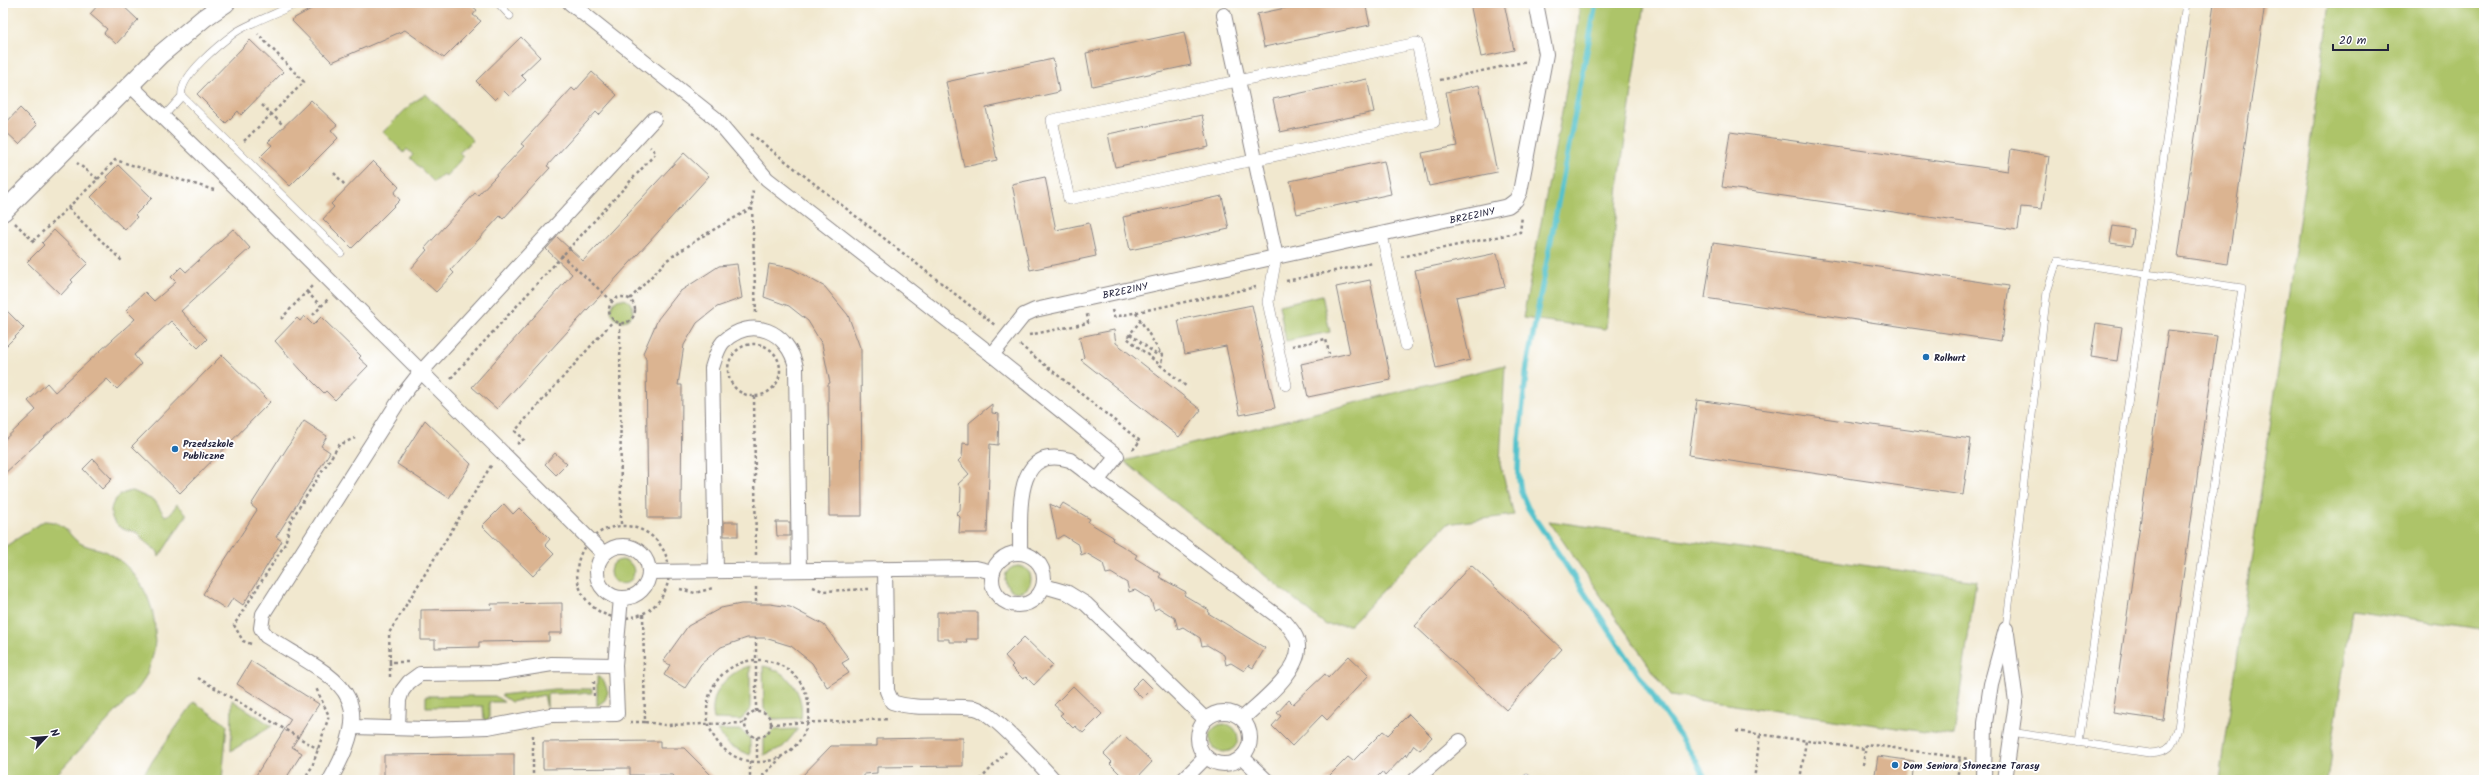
<svg xmlns="http://www.w3.org/2000/svg" width="2487" height="783" viewBox="0 0 2487 783" font-family="Kalam,sans-serif">
<rect width="100%" height="100%" fill="#fff"/>
<filter id="ink" filterUnits="userSpaceOnUse"><feTurbulence type="fractalNoise" baseFrequency=".025" numOctaves="2"/><feDisplacementMap in="SourceGraphic" scale="8" xChannelSelector="R" yChannelSelector="G"/><feConvolveMatrix kernelMatrix="1 2 1 2 8 2 1 2 1" color-interpolation-filters="sRGB"/></filter>
<filter id="wash" filterUnits="userSpaceOnUse"><feTurbulence type="fractalNoise" baseFrequency=".012" numOctaves="4" result="noise"/><feDisplacementMap in="SourceGraphic" scale="16" xChannelSelector="R" yChannelSelector="G"/><feGaussianBlur stdDeviation="0.9" result="paint"/><feColorMatrix in="noise" values="0 0 0 0 0 0 0 0 0 0 0 0 0 0 0 0 0 1.4 0 .05"/><feComposite in="paint" operator="in"/></filter>
<g filter="url(#wash)">
<rect width="100%" height="100%" fill="#f1e8cf"/>
<g fill="#adc469" stroke="#687352">
<polygon points="1579,3 1645,3 1620,174 1606,329 1523,318 1579,22"/>
<polygon points="2330,3 2484,3 2484,617 2482,629 2352,610 2327,780 2220,780"/>
<polygon points="426,94 473,140 459,153 463,157 446,176 443,174 434,182 410,158 413,155 407,149 404,153 383,132 411,104"/>
<polygon points="1322,295 1330,332 1286,341 1279,305"/>
<circle cx="622" cy="310" r="11"/>
<polygon points="1505,365 1500,464 1514,515 1447,524 1350,625 1326,625 1124,461"/>
<path d="M133,491l22,10 10,15 5,-2 7,-10 9,9v3l-27,41 -1,-5 -14,-11 -6,-8c-6,-3 -15,-3 -20,-7 -15,-13 -4,-34 15,-35z"/>
<path d="M44,521c27,1 22,17 40,24 7,3 15,3 23,7 46,25 62,85 35,131 -7,11 -19,21 -28,31 -21,22 -42,44 -63,66h-48v-232z"/>
<polygon points="1549,521 1976,581 1954,736 1670,696"/>
<circle cx="622" cy="572" r="12"/>
<circle cx="1018" cy="579" r="13"/>
<path d="M750,666v43l-9,11 -27,-1c-6,-25 13,-47 36,-53z"/>
<path d="M763,666c25,4 42,28 38,52l-28,1 -9,-10z"/>
<polygon points="597,676 604,681 608,692 605,700 597,706"/>
<polygon points="554,689 592,689 592,693 547,694 547,708 544,695 511,702 501,695"/>
<polygon points="426,696 495,696 504,702 489,702 489,720 484,720 483,706 426,707"/>
<polygon points="232,700 272,726 231,751"/>
<polygon points="194,702 227,725 222,780 139,780"/>
<circle cx="1224" cy="738" r="14"/>
<polygon points="798,729 783,747 764,755 764,739 773,730"/>
<polygon points="717,730 741,730 750,739 750,755 729,745"/>
</g>
<g fill="none" stroke-linecap="round" stroke-linejoin="round">
<polyline stroke="#54c2cc" stroke-width="5.5" points="1596,3 1527,366 1519,440 1518,472 1521,492 1528,508 1696,761 1706,780"/>
</g>
<g id="blocks">
<g fill="#dbb491">
<polygon points="100,3 120,3 138,20 116,44 104,33 107,29 90,14"/>
<polygon points="322,3 468,3 477,10 473,15 481,21 444,58 405,30 332,62 291,20"/>
<polygon points="1309,3 1365,3 1370,25 1264,47 1257,14"/>
<polygon points="1470,3 1504,3 1514,50 1481,57"/>
<polygon points="2214,3 2265,3 2228,264 2178,257"/>
<polygon points="1184,32 1191,65 1092,86 1086,53"/>
<polygon points="521,37 540,57 521,75 526,80 509,96 504,91 495,100 476,81"/>
<polygon points="250,40 283,72 241,115 238,111 226,123 197,94"/>
<polygon points="1053,59 1059,92 986,108 997,160 964,167 946,82"/>
<polygon points="592,72 617,95 599,115 596,112 547,166 550,168 503,219 500,216 467,252 451,270 454,273 436,292 411,269 427,250 425,248 475,193 478,195 524,146 521,144 572,88 575,91"/>
<polygon points="1367,79 1374,112 1280,132 1273,99"/>
<polygon points="1479,85 1497,172 1429,186 1422,153 1457,146 1446,92"/>
<polygon points="311,100 337,125 331,130 338,138 290,186 260,157 272,145 268,142"/>
<polygon points="20,108 37,125 19,144 3,129 3,126"/>
<polygon points="1202,115 1209,147 1115,167 1108,134"/>
<polygon points="1730,132 2008,171 2011,149 2049,156 2042,209 2021,207 2018,230 1722,187"/>
<polygon points="684,153 709,176 497,409 472,387 572,274 546,249 557,237 583,261"/>
<polygon points="373,161 399,187 394,193 400,200 352,248 323,219 334,207 331,204"/>
<polygon points="1384,161 1391,194 1297,214 1290,181"/>
<polygon points="118,165 152,198 135,215 137,217 125,230 91,197 108,180 106,177"/>
<polygon points="1045,177 1056,230 1089,223 1096,256 1030,270 1012,184"/>
<polygon points="1222,196 1229,229 1130,250 1123,217"/>
<polygon points="2113,226 2134,229 2132,246 2110,243"/>
<polygon points="233,229 250,248 181,311 207,339 198,348 171,321 134,355 141,364 117,389 107,379 3,475 3,441 36,410 28,401 47,383 55,392 135,319 126,310 145,292 154,301 176,282 171,277 181,267 186,272"/>
<polygon points="54,230 88,263 71,280 73,282 61,295 27,262 44,245 42,243"/>
<polygon points="1713,243 2009,286 2001,341 1705,298"/>
<polygon points="1497,253 1505,287 1456,297 1470,360 1436,368 1415,270"/>
<polygon points="737,264 742,298 717,307 697,323 684,345 678,385 682,385 681,518 648,518 646,359 643,353 658,319 679,292 719,266"/>
<polygon points="769,264 791,268 825,287 848,315 861,350 862,516 829,516 828,384 830,383 822,344 808,321 789,306 764,297"/>
<polygon points="1370,280 1391,380 1308,397 1301,364 1350,353 1336,287"/>
<polygon points="1252,305 1275,408 1240,415 1226,346 1185,354 1178,320"/>
<polygon points="3,307 24,328 3,349"/>
<polygon points="304,316 313,325 321,317 361,356 359,358 368,366 335,400 326,391 324,393 301,370 275,341 297,318 300,321"/>
<polygon points="2096,323 2122,327 2117,361 2091,357"/>
<polygon points="1114,330 1116,343 1201,410 1179,437 1081,360 1084,357 1079,337"/>
<polygon points="2168,330 2217,336 2163,720 2113,713"/>
<polygon points="222,355 270,402 180,493 132,446"/>
<polygon points="1697,400 1971,439 1963,495 1689,455"/>
<polygon points="992,404 992,413 999,414 998,445 990,444 987,533 959,533 960,517 956,513 960,510 961,488 958,484 969,474 958,461 962,457 963,443 969,444 969,423"/>
<polygon points="425,420 471,464 449,498 397,464"/>
<polygon points="304,421 327,436 321,446 330,452 276,537 282,541 243,605 233,598 226,609 203,594 257,510 251,505"/>
<polygon points="555,453 567,464 556,475 545,464"/>
<polygon points="93,459 112,479 102,489 83,469"/>
<polygon points="1063,503 1090,519 1088,522 1113,537 1112,540 1137,555 1135,558 1161,574 1159,577 1186,592 1184,595 1209,610 1208,613 1265,648 1253,668 1248,665 1244,671 1231,663 1226,665 1224,655 1207,645 1202,646 1200,638 1183,627 1178,629 1175,618 1159,608 1154,610 1151,600 1135,590 1129,592 1127,583 1111,573 1106,574 1103,563 1086,553 1081,555 1079,545 1063,535 1057,539 1050,504 1059,509"/>
<polygon points="504,504 513,514 519,508 550,539 545,545 554,554 533,576 482,526"/>
<rect x="724" y="522" width="14" height="14"/>
<polygon points="776,522 790,522 790,536 777,536"/>
<polygon points="1471,565 1562,649 1506,710 1415,626"/>
<polygon points="562,603 562,633 549,633 549,641 479,642 479,647 435,648 435,640 421,640 421,610 492,609 491,604"/>
<polygon points="741,604 770,604 790,607 824,625 849,659 842,663 849,673 827,687 812,663 791,646 765,638 747,638 721,647 701,664 685,688 664,675 670,665 663,661 688,626 721,608"/>
<polygon points="937,612 978,612 978,639 966,639 967,642 949,642 949,639 937,639"/>
<polygon points="1024,637 1053,665 1034,685 1026,677 1023,679 1011,667 1013,665 1005,656"/>
<polygon points="1349,656 1369,675 1327,720 1322,715 1292,746 1272,726 1281,716 1277,713 1289,700 1293,704 1325,674 1328,678"/>
<polygon points="251,661 319,704 292,747 302,753 285,780 253,780 291,719 237,684"/>
<polygon points="1142,678 1152,688 1142,698 1132,688"/>
<polygon points="1073,686 1102,714 1083,733 1075,726 1073,728 1060,715 1063,713 1054,705"/>
<polygon points="1409,714 1432,737 1420,750 1414,745 1407,756 1406,754 1385,776 1382,772 1374,780 1325,780 1348,757 1353,761 1383,731 1388,735"/>
<polygon points="1123,734 1152,762 1135,780 1126,780 1110,764 1112,762 1104,754"/>
<polygon points="932,738 963,738 963,766 877,767 877,773 864,774 864,780 798,780 831,746 877,746 877,739"/>
<polygon points="660,741 660,748 684,748 716,780 678,780 673,775 630,775 630,768 543,769 543,742"/>
<polygon points="492,754 514,754 514,780 384,780 384,755"/>
<polygon points="1878,756 1914,761 1912,780 1874,780"/>
</g>
</g>
</g>
<g filter="url(#ink)">
<use href="#blocks" fill-opacity="0" stroke="#8a8585" stroke-width="1"/>
<g fill="none" stroke-linecap="round" stroke-linejoin="round">
<defs>
<g id="service">
<path d="M298,3c-18,9 -46,19 -62,29 -15,11 -58,45 -54,64l159,157"/>
<polyline points="498,3 510,16"/>
<polyline points="163,117 182,96"/>
<path d="M2006,629l41,-337 10,-31 185,27 -64,440c-5,19 -8,24 -29,25l-138,-21"/>
<polyline points="2079,743 2186,3"/>
<polyline points="1527,778 1529,780"/>
</g>
<g id="pedestrian">
<polygon points="1417,43 1434,122 1069,199 1052,120"/>
<polyline points="1382,235 1406,345"/>
<polyline points="1276,257 1268,302 1286,385"/>
</g>
<g id="minor">
<polyline points="570,3 715,118 767,179 992,355 1117,456 1097,481"/>
<polyline points="1224,15 1276,257"/>
<polyline points="129,84 254,205 604,554"/>
<polyline points="992,355 1024,315 1035,310 1508,206 1516,200 1520,192 1546,54 1536,3"/>
<circle cx="623" cy="572" r="26"/>
<path d="M1020,552c1,-36 -8,-109 50,-92l215,162c6,7 13,15 13,24 2,26 -38,56 -56,73"/>
<circle cx="1018" cy="579" r="26"/>
<path d="M885,569l2,122 5,11c27,9 55,2 83,6 17,3 65,57 79,72"/>
<path d="M716,571l-4,-203c3,-9 5,-19 11,-26 29,-27 65,-11 73,25l3,203"/>
<polyline points="649,572 976,568 993,572"/>
<polyline points="1044,586 1068,593 1086,604 1205,719"/>
<polyline points="615,665 621,598"/>
<circle cx="1224" cy="738" r="26"/>
<polyline points="353,727 425,729 488,727 551,715 617,714 615,665 552,664 497,673 420,674 409,682 402,691 399,700 398,728"/>
<polyline points="1242,757 1266,780"/>
<path d="M330,780c52,-90 6,-100 -64,-144l-5,-8 2,-14 139,-218 18,-23 234,-254"/>
<polyline points="1183,780 1206,757"/>
<polyline points="1415,780 1460,741"/>
<polyline points="1984,780 1985,723 1991,684 2006,629"/>
<polyline points="2005,780 2016,702 2007,634"/>
</g>
<polyline id="tertiary" points="3,212 161,54 204,18 226,3"/>
</defs>
<use href="#service" stroke="#8a8585" stroke-width="8"/>
<use href="#pedestrian" stroke="#8a8585" stroke-width="12"/>
<use href="#minor" stroke="#8a8585" stroke-width="16"/>
<use href="#tertiary" stroke="#8a8585" stroke-width="20"/>
<g stroke="#8a8585" stroke-width="2.5" stroke-dasharray="3 3" stroke-linecap="butt">
<polyline points="1440,80 1528,61"/>
<polyline points="262,105 282,124"/>
<polyline points="751,134 996,326"/>
<polyline points="244,141 304,82 258,34"/>
<polyline points="334,173 345,185"/>
<polyline points="98,179 115,160 214,190"/>
<polyline points="68,208 122,261"/>
<polyline points="752,208 756,314"/>
<polyline points="15,223 36,244"/>
<polyline points="33,241 98,179 77,163"/>
<polyline points="561,255 612,301"/>
<polyline points="1401,257 1520,232 1522,216"/>
<polyline points="1286,281 1373,263"/>
<polyline points="307,292 321,306"/>
<circle cx="622" cy="310" r="13"/>
<polyline points="630,299 667,260 706,234 752,208 753,188"/>
<polyline points="1112,310 1114,317 1256,287"/>
<polyline points="1136,313 1163,357 1160,365 1187,387"/>
<polyline points="313,315 328,299"/>
<polyline points="281,319 313,285"/>
<polyline points="1141,320 1127,338 1160,365"/>
<polyline points="620,323 621,526"/>
<polyline points="1130,334 1157,355 1160,351"/>
<polyline points="1029,335 1088,323 1087,314"/>
<circle cx="754" cy="370" r="26"/>
<polyline points="1020,345 1140,441 1131,452"/>
<polyline points="1292,346 1326,339 1329,354"/>
<polyline points="451,378 656,153 650,147"/>
<polyline points="754,396 756,556"/>
<polyline points="517,444 524,439 515,431 614,320"/>
<circle cx="623" cy="572" r="46"/>
<polyline points="756,587 756,604"/>
<polyline points="813,587 823,591 869,589"/>
<polyline points="680,589 695,593 713,588"/>
<polyline points="643,614 645,722 665,725 745,723"/>
<polyline points="251,644 243,641 234,625 285,544 291,520 339,445 355,438"/>
<circle cx="758" cy="711" r="51"/>
<polyline points="390,662 390,679"/>
<polyline points="408,662 390,662 389,633 492,464"/>
<polyline points="198,678 318,749"/>
<polyline points="594,681 594,698"/>
<circle cx="758" cy="724" r="13"/>
<polyline points="756,712 756,638"/>
<polyline points="630,722 645,722"/>
<polyline points="770,724 890,719"/>
<polyline points="1736,731 1866,749"/>
<polyline points="757,737 757,761"/>
<polyline points="750,761 750,780"/>
<polyline points="1863,765 1866,744 1969,759"/>
<polyline points="303,780 312,767 329,716 316,688"/>
<polyline points="533,780 533,735"/>
<polyline points="758,780 782,757"/>
<polyline points="980,780 1006,752"/>
<polyline points="1754,780 1760,735"/>
<polyline points="1800,780 1806,741"/>
<polyline points="1957,780 1960,758"/>
</g>
<use href="#service" stroke="#fff" stroke-width="7"/>
<use href="#pedestrian" stroke="#fff" stroke-width="11"/>
<use href="#minor" stroke="#fff" stroke-width="14"/>
<use href="#tertiary" stroke="#fff" stroke-width="18"/>
</g>
</g>
<g fill="#1f6fb2" stroke="#fff" stroke-width="1.5">
<circle cx="1926" cy="357" r="4"/>
<circle cx="175" cy="449" r="4"/>
<circle cx="1895" cy="765" r="4"/>
</g>
<g text-anchor="middle" stroke-width="4" stroke-linejoin="round" paint-order="stroke">
<g font-size="10" fill="#22223b" stroke="#fff">
<text transform="translate(1472 215) rotate(-12)" y="4">BRZEZINY</text>
<text transform="translate(1125 290) rotate(-12)" y="4">BRZEZINY</text>
</g>
<g font-size="10" font-weight="bold" fill="#22223b" stroke="#fff" text-anchor="start">
<text x="1934" y="361">Rolhurt</text>
<text x="183" y="447">Przedszkole<tspan x="183" dy="12">Publiczne</tspan></text>
<text x="1903" y="769">Dom Seniora Słoneczne Tarasy</text>
</g>
</g>
<rect width="2487" height="783" fill="none" stroke="#fff" stroke-width="16"/>
<g transform="translate(46 737) rotate(64)" stroke="#ffffff" stroke-width="3" paint-order="stroke">
<path d="M0-3L7 15L0 10L-7 15Z" fill="#22223b"/>
<text y="-6" font-size="11" font-weight="bold" text-anchor="middle" fill="#22223b">N</text>
</g>
<path d="M2333 44v6h55v-6" fill="none" stroke="#22223b" stroke-width="2"/>
<text x="2339" y="44" font-size="12" fill="#22223b" stroke="#ffffff" stroke-width="3" paint-order="stroke">20 m</text>
</svg>
